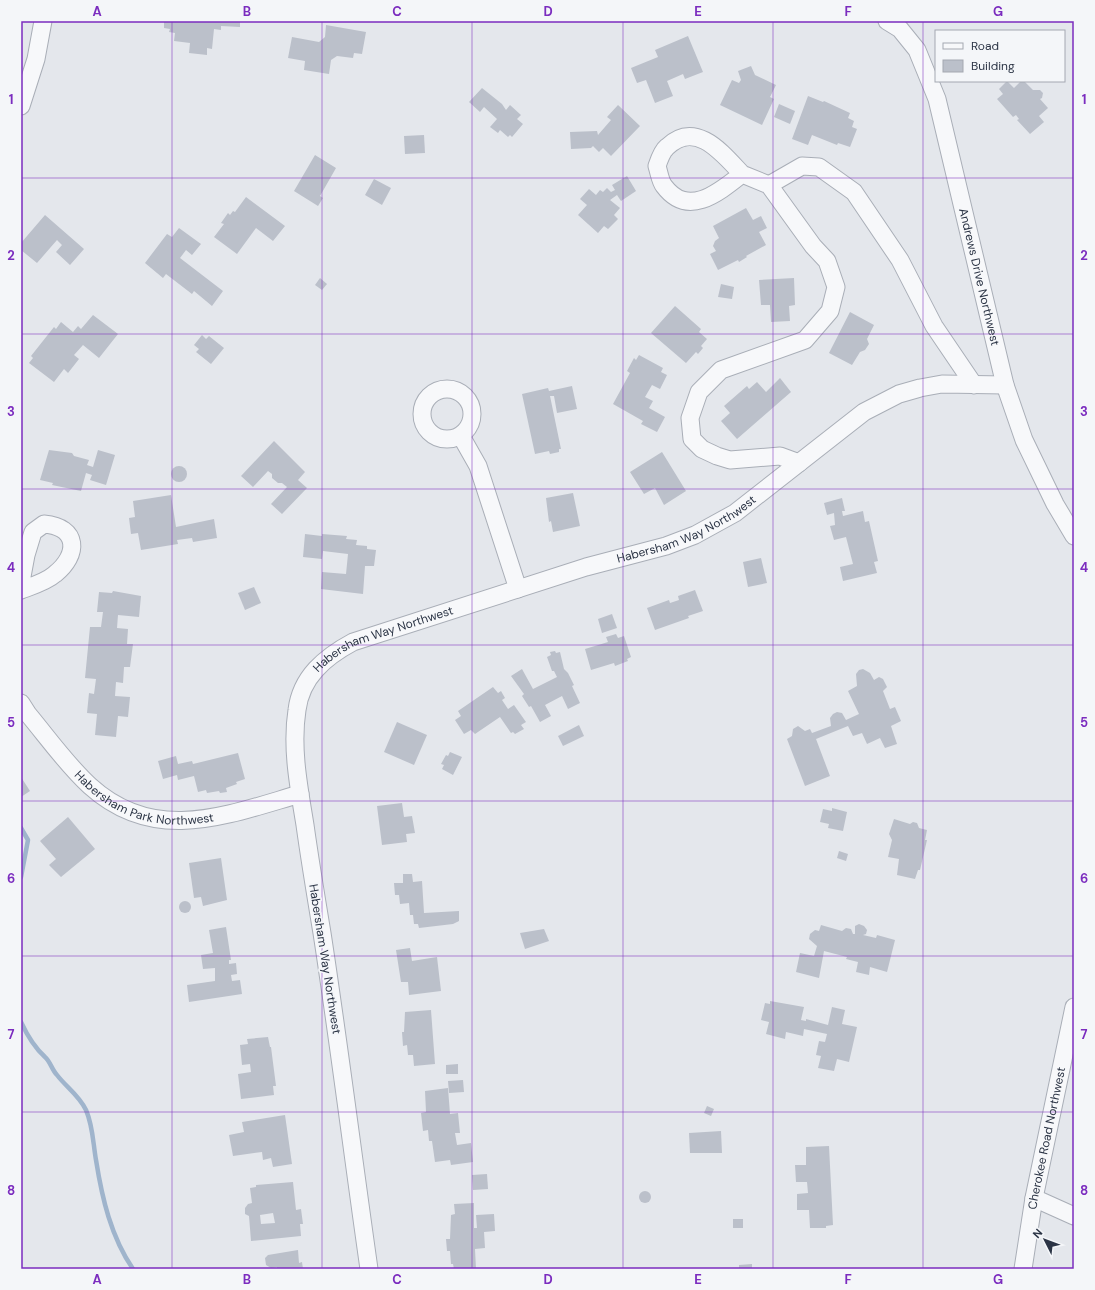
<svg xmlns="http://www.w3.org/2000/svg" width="1095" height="1290" viewBox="0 0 1095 1290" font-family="'DM Sans',sans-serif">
<rect width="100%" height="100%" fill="#e4e7ec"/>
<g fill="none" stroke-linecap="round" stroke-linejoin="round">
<g stroke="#9fb4cc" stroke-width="4.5">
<polyline points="21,828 28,840 21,877"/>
<path d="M21,1022c6,13 13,25 24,35 5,4 7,13 12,18 9,12 22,20 29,35 7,16 7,33 10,50 6,38 15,77 37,109"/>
</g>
</g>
<g fill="#bbc0ca" fill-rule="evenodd">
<polygon points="164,21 240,21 240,27 221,26 221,30 214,29 212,49 207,48 207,55 189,53 190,43 174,41 175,33 169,32 170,29 164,28"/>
<polygon points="326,25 366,32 362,54 354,53 353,58 337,56 331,60 329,74 304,70 305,61 288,58 292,37 319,42 325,37"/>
<polygon points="688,36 703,72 685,79 683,74 667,81 673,96 655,103 646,80 637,83 631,68 658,57 655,50"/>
<polygon points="751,66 755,75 776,85 770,97 774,99 762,125 720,105 732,80 739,83 741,80 738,71"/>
<polygon points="1007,81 1014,88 1021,81 1024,81 1033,90 1040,90 1043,93 1042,98 1040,99 1048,108 1039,116 1044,122 1030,134 1017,120 1019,119 1016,115 1013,117 997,99 1003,94 999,89"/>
<polygon points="482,88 502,104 506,110 510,105 521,115 517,119 523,124 512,137 510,135 508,137 500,130 498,133 490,127 497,119 484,107 480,112 469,102"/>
<polygon points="808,96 823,102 824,101 850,113 848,118 854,121 852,127 857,129 850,147 838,143 837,145 812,135 808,145 792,139"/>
<polygon points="779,104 795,111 790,124 774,117"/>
<polygon points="618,105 640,126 611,156 603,148 599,152 593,146 591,148 571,149 570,132 597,131 598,135 611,120 607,117"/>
<polygon points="424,135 425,153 405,154 404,136"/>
<polygon points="315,155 336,168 320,196 323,198 318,206 294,191"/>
<polygon points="627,176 636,191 621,201 617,195 610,200 620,208 614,215 618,219 608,229 604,226 598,233 578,215 587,205 580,199 589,189 596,195 600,190 603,192 607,188 611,192 615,190 612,185"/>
<polygon points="374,179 391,188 382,205 365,195"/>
<polygon points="246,197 285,226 273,241 256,228 237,254 214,237 224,224 221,223 228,213 230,215 233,211 235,212"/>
<polygon points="746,208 753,220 761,216 767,228 759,232 766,245 746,256 747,257 739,262 738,260 718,270 710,254 716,251 713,246 715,241 719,238 713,226"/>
<polygon points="45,215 84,249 70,265 56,252 62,245 57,240 37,263 21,250 21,243"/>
<polygon points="179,228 201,244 192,255 186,250 180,258 223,291 212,306 194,291 192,294 166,274 163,278 145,263 167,234 172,237"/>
<polygon points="320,278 327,284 322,290 315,285"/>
<polygon points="794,278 795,305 789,306 790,321 771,322 770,305 761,305 759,280"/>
<polygon points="721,284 734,287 732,299 718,297"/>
<polygon points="675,306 701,329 699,332 707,339 701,346 703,348 698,354 696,352 686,363 651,333"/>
<polygon points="850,312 874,325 867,339 869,344 865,350 860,352 852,365 829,353"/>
<polygon points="93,315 118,334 99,358 83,345 74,355 79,359 68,373 64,369 54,382 29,363 33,358 31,356 54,327 56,329 61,322 73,332 78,326 81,329"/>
<polygon points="202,335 206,339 209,336 224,348 211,364 196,352 199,349 194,345"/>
<polygon points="639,355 663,368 661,372 667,375 660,389 652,385 645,397 653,401 649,408 665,417 657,432 641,424 643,421 613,404 630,373 627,371 634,358 636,360"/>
<polygon points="780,378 791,392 737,439 721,421 730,413 724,406 747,386 749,389 757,382 766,392"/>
<polygon points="572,386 577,409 557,413 554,396 550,396 561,449 559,449 559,452 550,454 549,451 535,454 522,394 548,388 549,391"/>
<polygon points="274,441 305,472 298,480 307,488 282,514 271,504 287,487 282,483 278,483 272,478 272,474 268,471 253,487 241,476"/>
<polygon points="49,450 72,453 74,456 89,460 87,465 93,467 98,450 115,455 106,485 90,480 92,475 86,473 81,491 52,485 53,483 40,480"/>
<polygon points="662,452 686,491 664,505 655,488 644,494 630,472"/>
<circle cx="179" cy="474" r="8"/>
<polygon points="573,493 580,526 553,532 551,521 549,522 546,498"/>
<polygon points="171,495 176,527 214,519 217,538 193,542 192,538 177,540 178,544 141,550 138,533 131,534 129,518 135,517 133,501"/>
<polygon points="842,498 845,511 842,511 843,516 863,511 865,522 869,521 878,561 874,562 877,573 843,581 840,567 853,564 846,537 834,540 830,526 835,525 834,513 827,515 824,503"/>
<polygon points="305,534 322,536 322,534 347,536 346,539 357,540 356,545 367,546 367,549 376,550 374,566 365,566 363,594 321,589 322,572 346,574 348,554 323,551 322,559 303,557"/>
<polygon points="761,558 767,583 748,587 743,562"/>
<polygon points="254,587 261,603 245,610 238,593"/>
<polygon points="695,590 703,611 688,616 689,618 655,630 647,608 669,600 670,603 679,600 678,596"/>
<polygon points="113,591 141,596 139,617 118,615 117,628 128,629 127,644 133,644 130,667 124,667 123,683 116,682 115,696 130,697 128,717 118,716 116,737 95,735 97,714 87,713 89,693 94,694 96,679 85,678 90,627 101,627 103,612 97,612 99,592 112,593"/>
<polygon points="612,614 617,628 602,633 598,619"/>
<polygon points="616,634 618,638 624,636 631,657 627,659 628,661 615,666 614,663 591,670 585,649 608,642 606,637"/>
<polygon points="555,651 556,653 560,652 564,669 568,673 574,685 572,686 580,703 568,709 562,696 545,705 551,716 540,722 531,706 529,707 522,696 524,694 511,676 522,669 533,689 557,677 554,671 552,671 547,657 551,655 550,652"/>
<polygon points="863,669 870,673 874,680 879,677 883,679 887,687 883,691 890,709 895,707 901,721 891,726 897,744 885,748 880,738 867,744 862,733 853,736 848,726 816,739 830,776 805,786 787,739 792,736 793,729 798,726 805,731 810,729 812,733 831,726 830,718 833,714 837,712 842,713 846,720 859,714 848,691 857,686 856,674 859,670"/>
<polygon points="493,687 498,693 501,691 505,698 502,700 508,709 514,705 526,722 521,725 524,729 515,734 513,732 511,733 500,717 475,734 471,730 464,734 455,720 461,716 458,711"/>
<polygon points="397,722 427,735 414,765 384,752"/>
<polygon points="579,725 584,736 563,746 558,736"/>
<polygon points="450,752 462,757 453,775 442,769 444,765 441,764 446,755 448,756"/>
<polygon points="238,753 245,779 236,782 237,784 226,788 227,792 220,793 219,791 207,793 206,790 198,792 194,776 178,780 177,775 163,779 158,761 176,756 178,764 192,761 193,764"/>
<polygon points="21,777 30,791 21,797"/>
<polygon points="402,803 404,817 412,816 415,833 406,834 407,842 382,845 377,806"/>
<polygon points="832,808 847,812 843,831 828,828 829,824 820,822 823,809 832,811"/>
<polygon points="68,817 95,849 61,877 49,865 56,859 40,841"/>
<polygon points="894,819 910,824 913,822 917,823 919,828 927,830 925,840 927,840 920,870 918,870 915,879 897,875 899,859 888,857 892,840 889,834"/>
<polygon points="839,851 848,854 846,861 837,858"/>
<polygon points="221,858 227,900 203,906 201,897 194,898 189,863"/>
<polygon points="403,874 412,874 413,882 422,881 424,913 459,911 459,921 453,924 419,928 418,924 414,924 413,915 410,915 409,903 400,904 399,895 395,895 394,883 403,883"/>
<circle cx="185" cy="907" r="6"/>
<polygon points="859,924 864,926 867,930 866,934 863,935 876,938 877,935 895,940 887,972 870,967 869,975 856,972 858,962 846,959 847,957 824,951 819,978 796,972 800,953 814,956 817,946 809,939 810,934 815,930 819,931 821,925 842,931 846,928 851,929 853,934 855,934 855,926"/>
<polygon points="226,927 231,960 229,960 229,964 236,963 237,974 231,975 232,981 240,980 242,994 189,1002 187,985 215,981 215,968 203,969 201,955 213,953 209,930"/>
<polygon points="544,929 549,941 525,949 520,933"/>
<polygon points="410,948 412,961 437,957 441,991 409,995 408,982 401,982 396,950"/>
<polygon points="770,1001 804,1007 801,1020 806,1021 806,1019 828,1025 832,1007 845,1010 842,1024 857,1027 849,1062 837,1059 834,1071 818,1068 821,1056 816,1055 819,1041 825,1042 827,1034 804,1029 803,1036 786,1032 785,1039 766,1034 769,1022 761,1020 765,1003 770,1004"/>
<polygon points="431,1010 435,1064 414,1066 413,1055 408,1055 407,1045 403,1046 402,1032 404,1032 405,1012"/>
<polygon points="268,1037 270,1047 271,1047 276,1086 273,1086 274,1095 241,1099 238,1074 251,1072 250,1064 242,1065 240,1045 248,1044 247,1039"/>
<polygon points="458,1064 458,1074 446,1074 446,1065"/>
<polygon points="463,1080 464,1092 449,1093 448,1081"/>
<polygon points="448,1088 450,1114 458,1113 460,1133 455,1133 457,1145 471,1143 473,1162 451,1165 450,1160 435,1162 432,1141 429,1141 428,1130 423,1131 421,1113 426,1112 425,1091"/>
<polygon points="707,1106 714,1109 711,1116 704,1113"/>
<polygon points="285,1115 292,1164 273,1167 271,1158 263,1160 262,1152 233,1156 229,1135 244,1132 242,1122"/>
<polygon points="721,1131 722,1153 690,1153 689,1133"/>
<polygon points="829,1146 833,1225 826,1226 826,1228 810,1228 809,1210 797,1210 797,1194 808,1193 807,1182 796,1182 795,1165 806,1165 806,1147"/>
<polygon points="487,1174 488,1189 473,1190 472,1175"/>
<path d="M293,1182l3,28 5,-1 2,15h-3l1,12 -50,5 -2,-25 -4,-2v-6l3,-4 4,-1 -2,-15 6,-1v-2zM273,1213l2,10 -14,1 -1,-9z"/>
<circle cx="645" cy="1197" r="6"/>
<polygon points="474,1203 474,1228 477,1228 476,1215 494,1214 495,1231 484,1232 485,1248 475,1249 476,1269 454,1269 453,1264 451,1264 450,1251 447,1251 446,1239 450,1239 451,1215 455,1214 454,1204"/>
<rect x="733" y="1219" width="10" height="9"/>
<polygon points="298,1250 299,1263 302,1262 303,1269 277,1269 277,1267 271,1268 266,1265 265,1258 268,1255"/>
<polygon points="752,1264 752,1269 739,1269 739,1265"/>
</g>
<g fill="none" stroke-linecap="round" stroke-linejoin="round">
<defs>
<g id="minor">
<path id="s1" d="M887,21l13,8 17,21 20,49 68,286 19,55 31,64 19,32"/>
<polyline points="21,106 36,59 43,21"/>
<path d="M742,174c-19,-20 -46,-55 -75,-27 -5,4 -8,13 -10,19 2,6 3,15 7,20 24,32 54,7 78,-12l27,11 44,61 14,15 9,26 -6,24 -25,29 -84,30 -22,22 -9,26 2,21 10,10 15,7 13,4 50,-4 19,7"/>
<polyline points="769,185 802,166 819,167 854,192 900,260 934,326 974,385"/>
<circle cx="447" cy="414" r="25"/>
<polyline points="461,436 478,466 518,589"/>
<path d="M21,582l5,-27 7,-23 11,-8c35,3 35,31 11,50 -9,8 -23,12 -34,16"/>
<path id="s2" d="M21,703l7,11c20,24 39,51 62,72 65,59 137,29 210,8"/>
<polyline points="1034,1198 1074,1216"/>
<path id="s3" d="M369,1269c-16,-112 -30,-225 -47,-336 -6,-36 -12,-72 -17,-108 -6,-37 -14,-77 -8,-115 4,-33 28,-53 56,-68l233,-75 80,-21 29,-11 40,-22 129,-101 35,-18 21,-6 22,-4 63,1"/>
<path id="s4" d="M1023,1269l11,-71 40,-191"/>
</g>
</defs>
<use href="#minor" stroke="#a9aeb7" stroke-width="19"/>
<use href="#minor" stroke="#f7f8fa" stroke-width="17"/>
</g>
<path fill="none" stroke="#7b2cbf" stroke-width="1" stroke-opacity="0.55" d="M172,21v1248M322,21v1248M472,21v1248M623,21v1248M773,21v1248M923,21v1248M21,178h1053M21,334h1053M21,489h1053M21,645h1053M21,801h1053M21,956h1053M21,1112h1053"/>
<g text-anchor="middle" stroke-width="3.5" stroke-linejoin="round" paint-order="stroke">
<g font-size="12" fill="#2b3445" stroke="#f4f6f9">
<text dy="4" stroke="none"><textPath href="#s1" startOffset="278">Andrews Drive Northwest</textPath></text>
<text dy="4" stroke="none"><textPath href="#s3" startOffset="1009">Habersham Way Northwest</textPath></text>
<text dy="4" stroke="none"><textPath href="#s3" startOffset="685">Habersham Way Northwest</textPath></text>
<text dy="4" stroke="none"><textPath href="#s2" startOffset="165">Habersham Park Northwest</textPath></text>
<text transform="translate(325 959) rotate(81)" y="4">Habersham Way Northwest</text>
<text dy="4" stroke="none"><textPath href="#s4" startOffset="133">Cherokee Road Northwest</textPath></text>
</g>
</g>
<rect width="1095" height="1290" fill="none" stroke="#f4f6f9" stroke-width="44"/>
<rect x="935" y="30" width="130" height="52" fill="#f4f6f9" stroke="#a4a8b1"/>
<rect x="943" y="43" width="20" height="6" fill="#f7f8fa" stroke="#a4a8b1"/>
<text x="971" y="50" font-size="12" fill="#2b3445">Road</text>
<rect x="943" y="60" width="20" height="12" fill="#bbc0ca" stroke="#a4a8b1"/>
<text x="971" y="70" font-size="12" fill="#2b3445">Building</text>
<g transform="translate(1045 1240) rotate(312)" stroke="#f4f6f9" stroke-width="3" paint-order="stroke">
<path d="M0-3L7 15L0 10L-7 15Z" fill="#2b3445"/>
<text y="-6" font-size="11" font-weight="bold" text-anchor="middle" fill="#2b3445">N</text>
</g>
<rect x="22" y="22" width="1051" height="1246" fill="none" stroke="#7b2cbf" stroke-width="1.5"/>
<g font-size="13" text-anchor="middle" font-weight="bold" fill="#7b2cbf">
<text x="97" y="16">A</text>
<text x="247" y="16">B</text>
<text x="397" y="16">C</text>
<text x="548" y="16">D</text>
<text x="698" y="16">E</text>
<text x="848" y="16">F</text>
<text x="998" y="16">G</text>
<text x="11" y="104">1</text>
<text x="1084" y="104">1</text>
<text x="11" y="260">2</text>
<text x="1084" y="260">2</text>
<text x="11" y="416">3</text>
<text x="1084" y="416">3</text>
<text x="11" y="572">4</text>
<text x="1084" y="572">4</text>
<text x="11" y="727">5</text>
<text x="1084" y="727">5</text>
<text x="11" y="883">6</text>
<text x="1084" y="883">6</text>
<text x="11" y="1039">7</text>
<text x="1084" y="1039">7</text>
<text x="11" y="1195">8</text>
<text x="1084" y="1195">8</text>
<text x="97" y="1284">A</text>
<text x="247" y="1284">B</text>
<text x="397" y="1284">C</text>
<text x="548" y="1284">D</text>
<text x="698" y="1284">E</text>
<text x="848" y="1284">F</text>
<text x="998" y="1284">G</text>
</g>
</svg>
